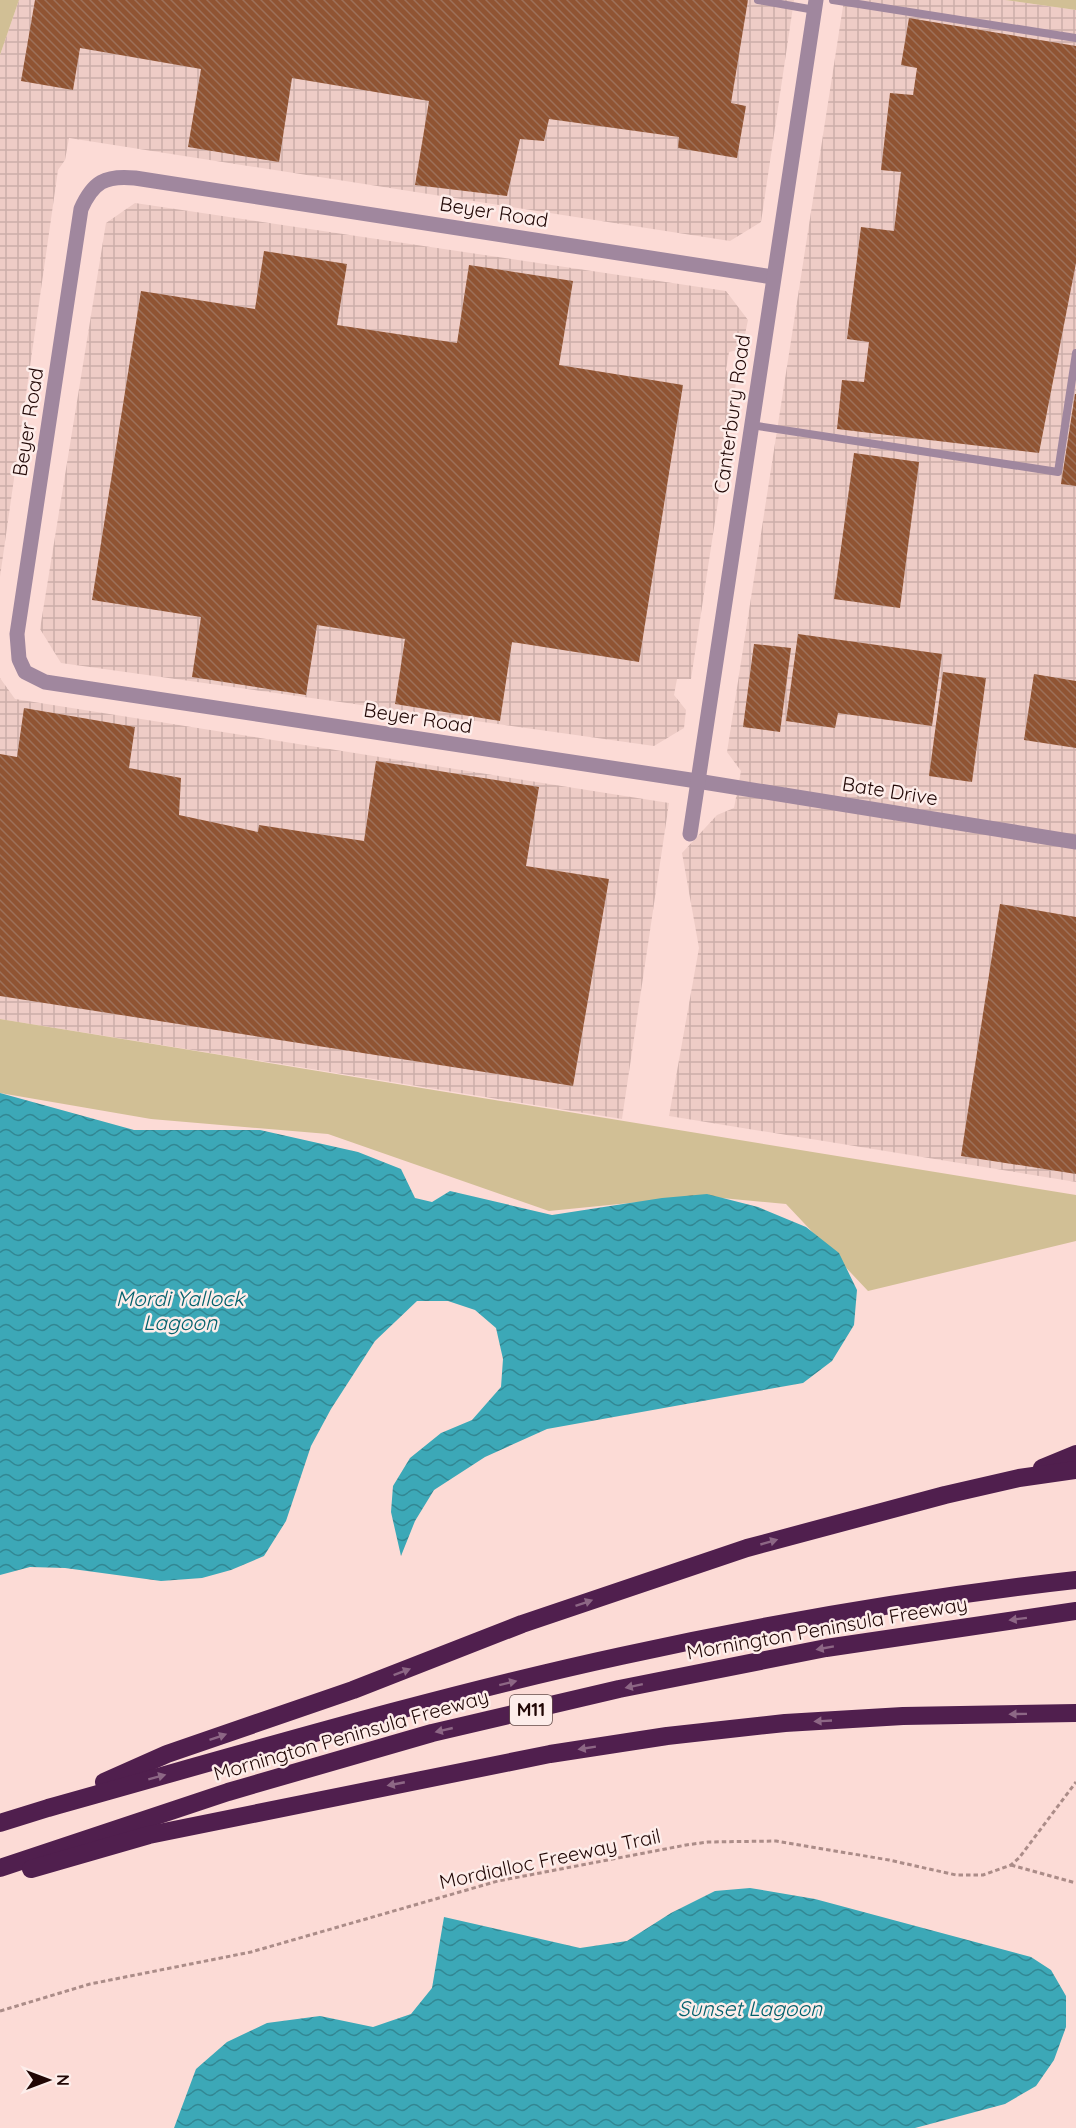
<svg xmlns="http://www.w3.org/2000/svg" width="1076" height="2128" viewBox="0 0 1076 2128" font-family="Quicksand,sans-serif">
<defs>
<pattern id="industrial-grid" width="8" height="8" patternUnits="userSpaceOnUse" patternTransform="scale(1.5)"><rect width="8" height="8" fill="#eeccc6"/><path d="M0 4h8M4 0v8" fill="none" stroke="#ccaea9"/></pattern>
<pattern id="water-waves" width="16" height="10" patternUnits="userSpaceOnUse" patternTransform="scale(1.5)"><rect width="16" height="10" fill="#3ca8b7"/><path d="M0 5q4-4 8 0t8 0" fill="none" stroke="#328793"/></pattern>
<pattern id="building-back-hatch" width="6" height="6" patternUnits="userSpaceOnUse" patternTransform="scale(1.5)"><rect width="6" height="6" fill="#905433"/><path d="M-1 5l2 2M0 0l6 6M5-1l2 2" fill="none" stroke="#9d715a"/></pattern>
</defs>
<rect width="100%" height="100%" fill="#fcdbd6"/>
<g fill="url(#industrial-grid)">
<polygon points="19,0 794,0 761,222 730,241 69,138 65,160 58,170 0,577 0,55"/>
<polygon points="844,0 1005,0 1076,10 1076,1182 669,1116 699,948 682,853 717,815 734,808 741,771 727,752"/>
<polygon points="135,203 726,291 748,320 742,349 729,352 726,370 736,383 691,679 677,679 674,695 686,710 684,728 654,746 61,663 40,629 106,223"/>
<polygon points="0,678 15,699 669,803 622,1119 0,1019"/>
</g>
<g fill="#d1bf95">
<polygon points="0,0 19,0 0,55"/>
<polygon points="1005,0 1076,0 1076,10"/>
<polygon points="0,1019 1076,1195 1076,1241 868,1291 786,1204 700,1196 549,1211 328,1134 151,1119 0,1093"/>
</g>
<g fill="url(#water-waves)">
<polygon points="0,1093 134,1130 260,1130 358,1152 401,1169 415,1198 432,1202 450,1191 552,1215 662,1198 707,1194 758,1207 806,1227 839,1253 857,1290 854,1325 832,1361 803,1383 547,1429 485,1457 434,1490 415,1521 401,1556 391,1512 393,1486 410,1458 441,1433 472,1420 501,1387 503,1359 496,1328 475,1310 448,1301 417,1301 375,1341 331,1409 311,1446 286,1521 264,1556 231,1570 202,1578 161,1581 65,1568 30,1567 0,1575"/>
<polygon points="750,1888 815,1899 1031,1957 1051,1970 1066,1996 1066,2027 1054,2060 1036,2086 1005,2104 915,2128 174,2128 196,2069 227,2042 267,2023 320,2016 373,2027 411,2014 432,1988 444,1917 580,1948 627,1941 671,1913 715,1891"/>
</g>
<g fill="url(#building-back-hatch)">
<polygon points="35,0 748,0 731,103 746,106 737,158 678,148 679,137 549,119 544,141 520,139 507,196 415,185 429,101 292,78 279,162 188,147 201,69 80,48 73,90 21,81"/>
<polygon points="909,18 1076,46 1076,263 1039,453 837,429 842,380 864,382 869,342 847,339 861,227 894,231 901,172 881,170 890,93 913,95 917,68 901,65"/>
<polygon points="264,251 347,264 337,325 457,343 469,265 573,281 559,365 683,385 639,662 512,642 500,721 395,704 405,639 317,625 306,695 192,677 201,617 92,600 141,291 255,309"/>
<polygon points="1075,394 1076,394 1076,486 1061,484"/>
<polygon points="854,453 919,462 900,608 834,599"/>
<polygon points="798,634 942,654 932,726 838,713 835,728 786,721"/>
<polygon points="754,644 791,648 780,732 743,727"/>
<polygon points="943,672 986,678 972,782 929,776"/>
<polygon points="1034,674 1076,681 1076,748 1024,740"/>
<polygon points="24,708 135,727 129,768 181,778 179,815 258,832 259,825 364,841 376,761 539,787 526,866 609,879 573,1086 0,996 0,754 17,757"/>
<polygon points="1000,904 1076,917 1076,1174 961,1156"/>
</g>
<g fill="none" stroke-linecap="round" stroke-linejoin="round">
<g stroke="#ab8c88" stroke-width="3" stroke-dasharray="4.5 3" stroke-linecap="butt">
<polyline points="1011,1865 1076,1883"/>
<polyline points="0,2011 90,1984 251,1952 498,1881 686,1845 708,1842 776,1841 889,1860 956,1875 983,1875 1011,1865 1019,1858 1076,1782"/>
</g>
<g stroke="#a0879e" stroke-width="8">
<polyline points="758,0 815,10"/>
<polyline points="833,0 1076,38"/>
<polyline points="751,425 1058,472 1076,353"/>
</g>
<g stroke="#a0879e" stroke-width="15">
<path d="M773,277l-638,-99c-30,-3 -42,4 -54,31l-64,425 2,25 6,13 20,10 652,99 379,61"/>
<polyline points="690,834 816,0"/>
</g>
<g stroke="#501f4e" stroke-width="18">
<polyline points="1042,1468 1076,1454"/>
<polyline points="104,1782 167,1754 353,1690 522,1624 747,1548 945,1495 1019,1478 1076,1470"/>
<path d="M0,1823l48,-15c190,-53 380,-110 573,-152 150,-33 303,-59 455,-76"/>
<polyline points="0,1868 228,1792 432,1733 619,1689 826,1648 1076,1611"/>
<polyline points="31,1869 149,1835 550,1754 667,1736 785,1723 903,1716 1076,1713"/>
</g>
</g>
<defs><path id="oneway-solid" d="M-6-.8H1V-3.2L6.5 0L1 3.2V.8H-6Z" transform="scale(1.5)"/></defs>
<g fill="#8d6785">
<use href="#oneway-solid" transform="translate(769 1542) rotate(-16)"/>
<use href="#oneway-solid" transform="translate(584 1603) rotate(-19)"/>
<use href="#oneway-solid" transform="translate(1018 1619) rotate(173)"/>
<use href="#oneway-solid" transform="translate(825 1648) rotate(170)"/>
<use href="#oneway-solid" transform="translate(402 1672) rotate(-21)"/>
<use href="#oneway-solid" transform="translate(508 1683) rotate(-14)"/>
<use href="#oneway-solid" transform="translate(634 1686) rotate(168)"/>
<use href="#oneway-solid" transform="translate(1018 1714) rotate(179)"/>
<use href="#oneway-solid" transform="translate(823 1721) rotate(177)"/>
<use href="#oneway-solid" transform="translate(444 1730) rotate(167)"/>
<use href="#oneway-solid" transform="translate(218 1737) rotate(-19)"/>
<use href="#oneway-solid" transform="translate(587 1748) rotate(171)"/>
<use href="#oneway-solid" transform="translate(157 1777) rotate(-15)"/>
<use href="#oneway-solid" transform="translate(396 1784) rotate(169)"/>
</g>
<g text-anchor="middle" stroke-width="5" stroke-linejoin="round" paint-order="stroke">
<rect fill="#fdedea" stroke="#634c4a" stroke-width="1.5" x="510" y="1695" width="42" height="30" rx="4.5"/>
<g font-size="18" font-weight="bold" fill="#210705">
<text x="531" y="1716">M11</text>
</g>
<g font-size="20" fill="#210705" stroke="#fdedea">
<text transform="translate(494 212) rotate(9)" y="7">Beyer Road</text>
<text transform="translate(732 414) rotate(-82)" y="7">Canterbury Road</text>
<text transform="translate(28 422) rotate(-81)" y="7">Beyer Road</text>
<text transform="translate(418 718) rotate(9)" y="7">Beyer Road</text>
<text transform="translate(890 791) rotate(9)" y="7">Bate Drive</text>
<text transform="translate(827 1628) rotate(-10)" y="7">Mornington Peninsula Freeway</text>
<text transform="translate(351 1735) rotate(-16)" y="7">Mornington Peninsula Freeway</text>
<text transform="translate(550 1859) rotate(-12)" y="7">Mordialloc Freeway Trail</text>
</g>
<g font-size="21" font-style="italic" fill="#03616c" stroke="#fdedea">
<text x="180" y="1306">Mordi Yallock<tspan x="180" dy="24">Lagoon</tspan></text>
<text x="750" y="2016">Sunset Lagoon</text>
</g>
</g>
<g transform="translate(48 2080) rotate(90)" stroke="#fdedea" stroke-width="4.5" paint-order="stroke">
<path d="M0-4.5L10 22L0 15L-10 22Z" fill="#210705"/>
<text y="-9" font-size="16" font-weight="bold" text-anchor="middle" fill="#210705">N</text>
</g>
</svg>
